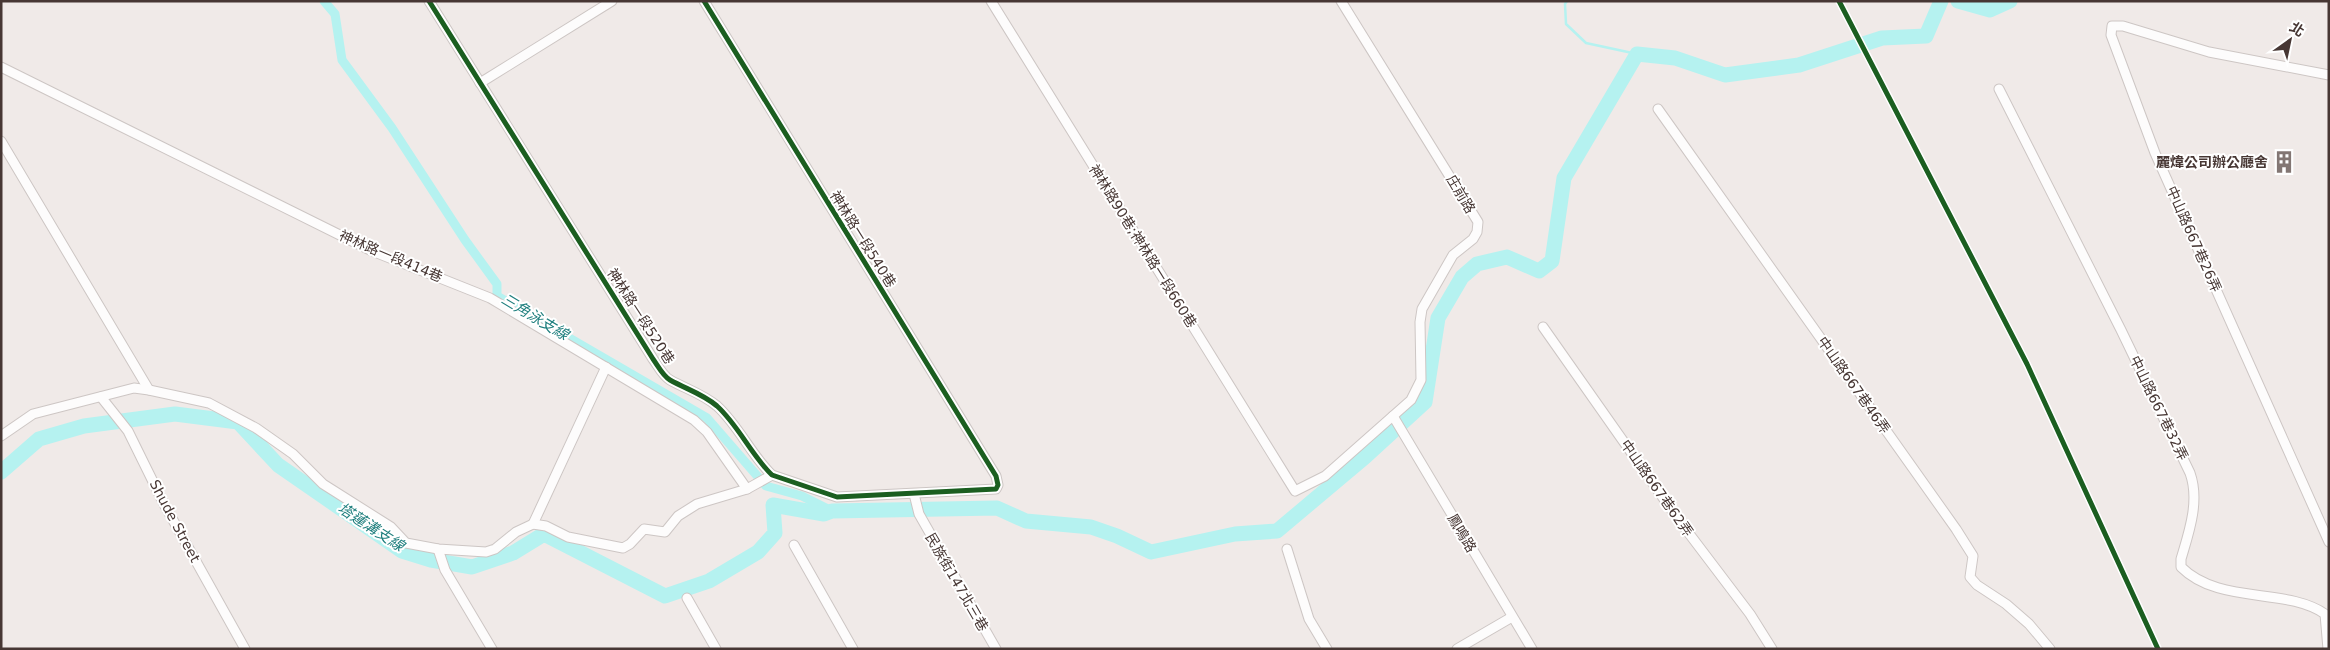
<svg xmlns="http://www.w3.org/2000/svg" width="2330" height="650" viewBox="0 0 2330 650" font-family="'DejaVu Sans','Noto Sans TC',sans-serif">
<rect width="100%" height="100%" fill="#f0eae8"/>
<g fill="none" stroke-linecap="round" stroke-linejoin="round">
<polyline stroke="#b5f2f0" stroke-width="2.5" points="1567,1 1565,4 1566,24 1586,43 1637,54"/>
<polyline stroke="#b5f2f0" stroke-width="9" points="324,1 335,14 342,60 392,128 465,240 497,284 497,296 707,418 766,486 802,496 832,511"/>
<g stroke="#b5f2f0" stroke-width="15">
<polyline points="1958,1 1990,10 2010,1"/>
<polyline points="1,472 39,439 84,426 175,414 238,422 278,465 402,551 431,560 472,567 513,553 544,534 665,596 709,581 758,552 775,533 773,505 824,514 832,511 997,508 1026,521 1091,527 1117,536 1151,552 1235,534 1277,531 1365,457 1425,402 1438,318 1462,277 1477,264 1507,257 1539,271 1552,261 1564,178 1637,54 1675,58 1725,75 1799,65 1882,38 1926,36 1941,1"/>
</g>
<defs>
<g id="minor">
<path d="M429,1l224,358c5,7 10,17 17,21 16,9 33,14 47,26 22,20 34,49 55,69l65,22 159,-8 2,-4 -2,-9 -292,-475"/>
<polyline points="991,1 1295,491 1325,476 1411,400 1421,380 1420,322 1422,309 1453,255 1473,239 1477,232 1478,222 1341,1"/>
<polyline points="1,67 372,251 490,298 694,420 707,432 747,489"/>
<polyline points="2329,75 2209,52 2123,26 2112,26 2111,35 2155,153 2329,542"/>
<polyline points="480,83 612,1"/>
<path d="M1999,89l122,241 69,143c10,28 -1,59 -9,86v8c38,38 105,20 144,47l3,35"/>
<polyline points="1658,109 1956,529 1973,556 1970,577 1977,585 2006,604 2029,624 2050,649"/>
<polyline points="1,141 149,390"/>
<polyline points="1543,327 1678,519 1750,614 1772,649"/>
<polyline points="101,397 128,431 164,504 245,649"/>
<polyline points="1393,416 1532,649"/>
<polyline points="1,436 33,414 134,388 149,390 209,403 256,428 293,454 323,484 391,527 406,543 438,549 486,552 495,549 516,532 533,524 546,526 568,537 623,548 630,544 644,529 665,532 678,516 697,504 747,489 772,475"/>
<polyline points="914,494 919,514 996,649"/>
<polyline points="533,524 606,367"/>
<polyline points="794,545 853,649"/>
<polyline points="438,549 445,570 492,649"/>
<polyline points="1287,549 1309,619 1327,649"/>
<polyline points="687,598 716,649"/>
<polyline points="1457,649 1512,617"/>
</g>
</defs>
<use href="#minor" stroke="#cdc6c4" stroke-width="11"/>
<use href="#minor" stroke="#fdfcfc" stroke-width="9"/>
<defs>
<g id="cycleway">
<path d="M429,1l224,358c5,7 10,17 17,21 16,9 33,14 47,26 22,20 34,49 55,69l65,22 159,-8 2,-4 -2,-9 -292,-475"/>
<polyline points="1839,1 2027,364 2158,649"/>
</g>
</defs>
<use href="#cycleway" stroke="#fff" stroke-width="8"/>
<use href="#cycleway" stroke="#1b5e20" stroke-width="5"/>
</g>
<defs>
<symbol id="building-bare" viewBox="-9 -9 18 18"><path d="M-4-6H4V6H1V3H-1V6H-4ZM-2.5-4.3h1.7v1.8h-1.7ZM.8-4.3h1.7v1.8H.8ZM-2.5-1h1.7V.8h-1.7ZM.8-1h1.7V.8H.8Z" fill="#827673" stroke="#fff" stroke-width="2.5" paint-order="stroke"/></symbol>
</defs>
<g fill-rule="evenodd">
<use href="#building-bare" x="2268" y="146" width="32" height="32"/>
</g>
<g text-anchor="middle" stroke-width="4" stroke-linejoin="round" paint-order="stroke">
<g font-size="14" font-weight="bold" fill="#473734" stroke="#fff" text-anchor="end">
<text x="2268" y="167">麗煒公司辦公廳舍</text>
</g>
<g font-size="14" fill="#473734" stroke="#fff">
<text transform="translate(1461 194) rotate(59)" y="5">庄前路</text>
<text transform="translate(863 239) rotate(58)" y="5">神林路一段540巷</text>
<text transform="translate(2194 239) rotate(66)" y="5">中山路667巷26弄</text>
<text transform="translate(1143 246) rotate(58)" y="5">神林路90巷;神林路一段660巷</text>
<text transform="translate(391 256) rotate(23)" y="5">神林路一段414巷</text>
<text transform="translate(641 316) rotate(57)" y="5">神林路一段520巷</text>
<text transform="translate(1854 385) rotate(55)" y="5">中山路667巷46弄</text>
<text transform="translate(2159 408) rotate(64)" y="5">中山路667巷32弄</text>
<text transform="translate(1657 488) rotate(55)" y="5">中山路667巷62弄</text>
<text transform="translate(175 521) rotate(62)" y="5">Shude Street</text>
<text transform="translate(1462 533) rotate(59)" y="5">鳳鳴路</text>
<text transform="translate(957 582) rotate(60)" y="5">民族街147北三巷</text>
</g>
<g font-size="15" font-style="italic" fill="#1f7f7e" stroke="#fff">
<text transform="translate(535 317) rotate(31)" y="5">三角泳支線</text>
<text transform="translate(371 527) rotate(33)" y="5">塔蓮溝支線</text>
</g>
</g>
<rect width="2330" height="650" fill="none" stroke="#473734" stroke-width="5"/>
<g transform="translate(2290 40) rotate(33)" stroke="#ffffff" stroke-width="4" paint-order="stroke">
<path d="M0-4L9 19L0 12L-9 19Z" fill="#473734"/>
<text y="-8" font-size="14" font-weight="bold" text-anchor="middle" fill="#473734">北</text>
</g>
</svg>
